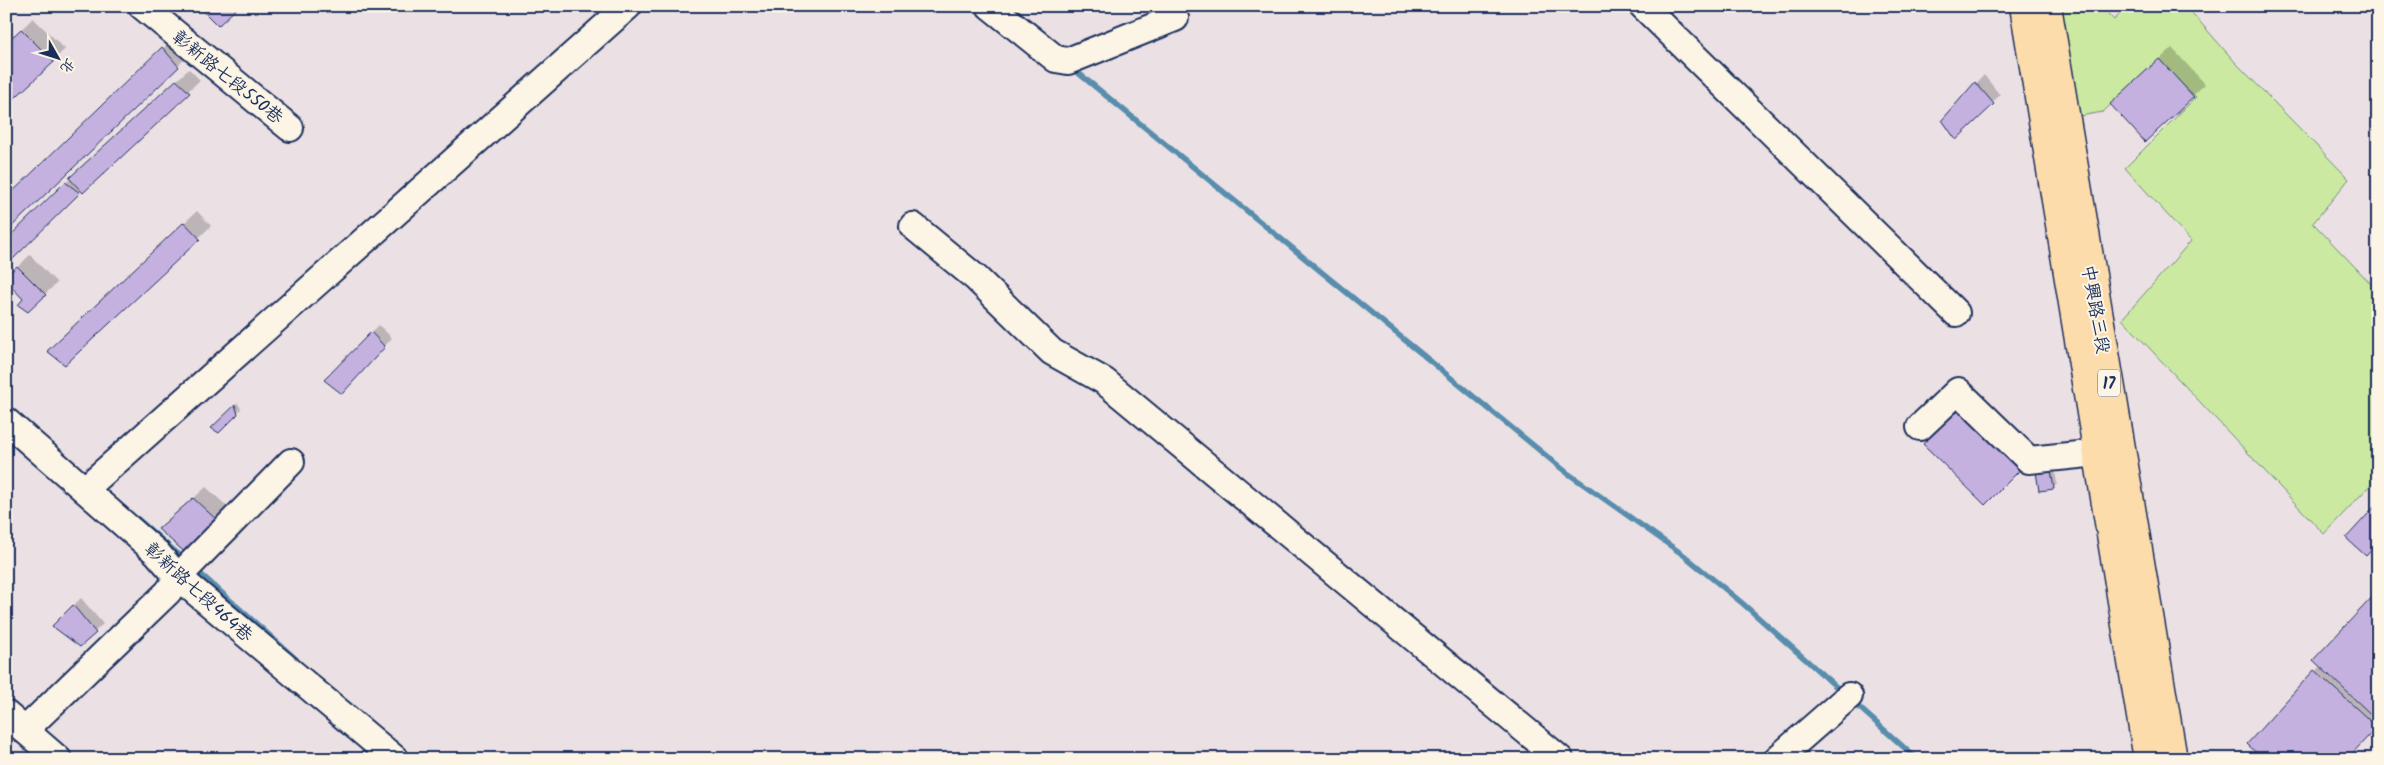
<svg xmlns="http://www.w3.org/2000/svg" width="2384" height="765" viewBox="0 0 2384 765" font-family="Kalam,'LXGW WenKai TC',sans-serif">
<rect width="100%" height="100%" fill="#ebe1e4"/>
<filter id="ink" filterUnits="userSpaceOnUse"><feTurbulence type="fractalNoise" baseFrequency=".02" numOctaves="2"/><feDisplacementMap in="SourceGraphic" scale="10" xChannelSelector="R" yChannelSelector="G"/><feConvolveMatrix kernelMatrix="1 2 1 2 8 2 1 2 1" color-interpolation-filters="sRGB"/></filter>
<g filter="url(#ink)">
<polygon fill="#cbe9a0" stroke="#738c7f" points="2056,6 2101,6 2114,20 2128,6 2186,6 2235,62 2349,179 2313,223 2378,291 2378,477 2324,534 2122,319 2191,241 2125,168 2196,97 2157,61 2103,112 2074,117"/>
<g fill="#0003">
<polygon points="33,18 65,49 53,61 6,44"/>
<polygon points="175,37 190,54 6,230 6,200"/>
<polygon points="2172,48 2205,84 2145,141 2123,93"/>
<polygon points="189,69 200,80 82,190 6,265 6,242 83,166"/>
<polygon points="1984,75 2000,95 1956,138 1943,120"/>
<polygon points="6,172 14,182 6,190"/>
<polygon points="197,211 211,226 65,364 60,339"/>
<polygon points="30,255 57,283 45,294 24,299 6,278"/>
<polygon points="379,325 392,338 350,385 326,380"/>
<polygon points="238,403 241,409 219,431 213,427"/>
<polygon points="2055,467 2057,484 2053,488 2041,469"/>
<polygon points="206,487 231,510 188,553 172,518"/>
<polygon points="2378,593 2378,725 2347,759 2249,744 2320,666"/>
<polygon points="81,598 103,624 80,645 54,625"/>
</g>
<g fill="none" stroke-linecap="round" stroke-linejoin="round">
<g stroke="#598dad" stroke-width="5.5">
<polyline points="1071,67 1566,472 1685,556 1741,602 1842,692"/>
<polyline points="138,519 186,561"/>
<polyline points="194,568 296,659"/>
<polyline points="1853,702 1917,759"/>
</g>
</g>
<g fill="#c4b1e0" stroke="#1b2f5e">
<polygon points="202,6 239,6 218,26 200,8"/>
<polygon points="21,29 54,62 6,106 6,43"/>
<polygon points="162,47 179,67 6,232 6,198"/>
<polygon points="2159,59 2194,97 2145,142 2110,104"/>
<polygon points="176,80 190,93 83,193 69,178"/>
<polygon points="1975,82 1994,104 1956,140 1942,120"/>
<polygon points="65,182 80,193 13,259 6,254 6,240"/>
<polygon points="184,222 200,239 65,365 47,351"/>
<polygon points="17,266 46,295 28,312 18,305 23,299 6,281 6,277"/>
<polygon points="371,332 385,347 342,394 324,380"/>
<polygon points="235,405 238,414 219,433 211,428"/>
<polygon points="1960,406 2022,468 1985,505 1923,444"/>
<polygon points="2051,470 2054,489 2039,491 2036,472"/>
<polygon points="193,498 220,523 188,555 158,529"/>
<polygon points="2378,503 2378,543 2366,556 2346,538"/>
<polygon points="2378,591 2378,721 2313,660"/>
<polygon points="73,605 96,633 80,647 52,626"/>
<polygon points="2314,670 2377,727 2347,759 2263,759 2247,744"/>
</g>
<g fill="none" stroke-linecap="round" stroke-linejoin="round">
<defs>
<g id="minor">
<polyline points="142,6 290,128"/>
<polyline points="990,6 1056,59 1068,61 1175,18"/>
<polyline points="1643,6 1956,313"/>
<polyline points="913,226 976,278 1052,352 1104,381 1560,759"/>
<polyline points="6,421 157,553 178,577 395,759"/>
<polyline points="1920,427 1958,391 2029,460 2098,453"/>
<polyline points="85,489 628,6"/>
<polyline points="6,714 58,759"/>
<polyline points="25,730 168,592 178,577 291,462"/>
<polyline points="1777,759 1849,696"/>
</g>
<g id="major">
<polyline points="2024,6 2148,759"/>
<polyline points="2047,6 2173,759"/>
</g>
</defs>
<use href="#minor" stroke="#1b2f5e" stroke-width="30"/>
<use href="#major" stroke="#1b2f5e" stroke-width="31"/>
<use href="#minor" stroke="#fcf5e5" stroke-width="26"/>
<use href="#major" stroke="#fddcac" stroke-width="28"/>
</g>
</g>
<g text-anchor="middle" stroke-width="4" stroke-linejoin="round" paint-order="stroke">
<rect fill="#fcf5e5" stroke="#5e6a86" stroke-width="1" x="2098" y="369.5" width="22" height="27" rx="4"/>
<g font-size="16" font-weight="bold" fill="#1b2f5e">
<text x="2109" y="389">17</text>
</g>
<g font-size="18" fill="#1b2f5e" stroke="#fcf5e5">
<text transform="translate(228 77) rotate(39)" y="6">彰新路七段550巷</text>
<text transform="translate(2096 309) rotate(80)" y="6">中興路三段</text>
<text transform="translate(199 592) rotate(42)" y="6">彰新路七段464巷</text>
</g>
</g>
<rect width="2384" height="765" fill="none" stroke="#fcf5e5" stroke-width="25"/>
<rect x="12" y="12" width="2359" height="740" fill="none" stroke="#1b2f5e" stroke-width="2" filter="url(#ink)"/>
<g transform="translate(58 58) rotate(129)" stroke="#fcf5e5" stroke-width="4" paint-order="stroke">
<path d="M0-4L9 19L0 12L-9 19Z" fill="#1b2f5e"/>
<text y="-8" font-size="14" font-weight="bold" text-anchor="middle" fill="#1b2f5e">北</text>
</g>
</svg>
